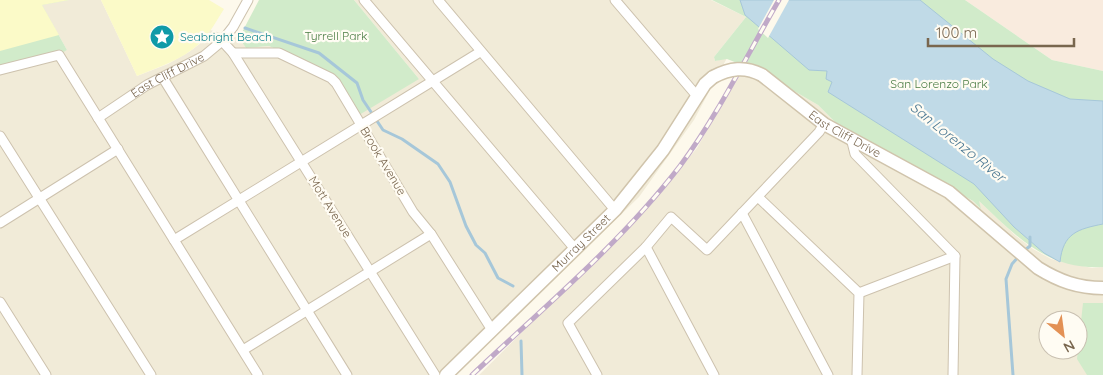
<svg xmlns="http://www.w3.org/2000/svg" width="1103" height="375" viewBox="0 0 1103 375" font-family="Quicksand,sans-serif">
<rect width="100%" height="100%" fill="#fdf9ec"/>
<g fill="#f1ebd8" fill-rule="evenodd">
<polygon points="69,0 101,0 137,76 168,64 189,52 201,43 210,30 239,38 246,48 269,46 326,71 419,79 354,0 711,0 746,17 714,57 715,61 727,58 694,120 639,197 456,375 0,375 0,70 67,50 42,5"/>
<path d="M743,65l22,9 53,31 17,17 138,79 7,7 -2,-8 38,36 17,13 18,10 41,9 11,-1v108h-624l167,-166 51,-61zM1048,320h30v30h-30z"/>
</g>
<polygon fill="#f9ebde" points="965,0 1103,0 1103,71 1052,60"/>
<g fill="#d1ebca">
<polygon points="0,0 69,0 42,5 67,50 58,55 0,70"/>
<polygon points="259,0 354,0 419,79 359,115 326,71 269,46 246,48 239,38"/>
<path d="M712,0h253l87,60 51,11v196c-56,3 -86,-30 -124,-66l2,8 -8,-8 -138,-79 -17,-17 -53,-31 -38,-15 -12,2 -1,-4 32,-40z"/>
<polygon points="1083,303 1103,303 1103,375 1087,375 1077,359"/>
</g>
<g fill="#fbfac8">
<polygon points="0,0 69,0 42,5 59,35 0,51"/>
<path d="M101,0h108l15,9c-7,11 -15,26 -25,35 -17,16 -41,23 -62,32z"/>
</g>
<path fill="#c0dae7" stroke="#a6c7d9" d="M740,0h180l73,59 35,22 42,18 33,2v123c-25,5 -40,9 -43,38l-16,-9 -30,-26 -40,-43 -146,-92 4,-10 -6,-3 1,-8 -18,-1 -64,-55z"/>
<polygon fill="#fdf9ec" points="774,0 789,0 768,38 758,29"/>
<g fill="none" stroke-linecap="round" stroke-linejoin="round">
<g stroke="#a6c7d9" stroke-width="3">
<polyline points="245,28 319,53 357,83 363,100 383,130 402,139 438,164 450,182 466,226 476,245 485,253 498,278 513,286"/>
<polyline points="1024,251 1030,246 1030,237"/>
<polyline points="521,341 522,375"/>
<polyline points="1013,375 1006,279 1012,264 1020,255"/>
</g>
<defs>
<g id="street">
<polyline points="364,0 575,249"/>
<polyline points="438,0 615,210"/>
<polyline points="615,0 697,96"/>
<polyline points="222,41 233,53 435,375"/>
<polyline points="233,53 279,53 331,78 336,83 413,212 431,234 492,330"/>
<polyline points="0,70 59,55 258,375"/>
<polyline points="163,78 347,375"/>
<path id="s1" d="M98,118l49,-33 57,-29 18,-15 11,-14 15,-27"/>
<polyline points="0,136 151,375"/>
<polyline points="851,138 855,154 955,256 953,375"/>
<polyline points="758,197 859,293 857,375"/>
<polyline points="742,213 828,375"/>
<polyline points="0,223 118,149"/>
<polyline points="174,240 480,52"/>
<polyline points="646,247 714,375"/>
<polyline points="859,293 955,256"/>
<polyline points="0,302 46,375"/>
<polyline points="243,350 431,234"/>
<polyline points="597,375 568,323 646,247 671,217 707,250 819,132 824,124"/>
</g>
<g id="secondary">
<path id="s2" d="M762,75l62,49 125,68 89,76c21,13 40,20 65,20"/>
<path id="s3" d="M446,375l169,-165 48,-60 42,-66 8,-7"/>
</g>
</defs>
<use href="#street" stroke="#cdc2ae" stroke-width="11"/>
<use href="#secondary" stroke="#d0c4ac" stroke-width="15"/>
<use href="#street" stroke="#fff" stroke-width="9"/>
<use href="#secondary" stroke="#fff" stroke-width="12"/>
<defs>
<path id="rail" d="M472,375c71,-67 148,-131 208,-209 38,-51 67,-111 99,-166"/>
</defs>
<use href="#rail" stroke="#c0a9c8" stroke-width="5"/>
<use href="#rail" stroke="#fffcf3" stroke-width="3" stroke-dasharray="9" stroke-linecap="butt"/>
<defs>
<path id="secondary-bridge" d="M713,77c17,-9 32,-11 49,-2"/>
</defs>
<use href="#secondary-bridge" stroke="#d0c4ac" stroke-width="15" stroke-linecap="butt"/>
<use href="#secondary-bridge" stroke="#fff" stroke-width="12"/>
</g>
<defs>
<symbol id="sight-disc" viewBox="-11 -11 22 22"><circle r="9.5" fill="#0f9aa8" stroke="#fffcf3"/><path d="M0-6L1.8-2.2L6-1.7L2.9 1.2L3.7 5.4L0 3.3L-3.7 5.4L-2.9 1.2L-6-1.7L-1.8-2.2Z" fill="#fff"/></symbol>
</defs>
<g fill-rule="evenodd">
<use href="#sight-disc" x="148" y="23" width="28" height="28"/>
</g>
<g text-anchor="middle" stroke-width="4.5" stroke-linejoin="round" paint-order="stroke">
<g font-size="12" fill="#4c7e46" stroke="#fffcf3">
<text x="336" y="40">Tyrrell Park</text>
<text x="939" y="88">San Lorenzo Park</text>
</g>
<g font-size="12" fill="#0d838f" stroke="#fffcf3" text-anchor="start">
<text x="180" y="41">Seabright Beach</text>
</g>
<g font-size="12" fill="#79664e" stroke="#fffcf3">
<text dy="4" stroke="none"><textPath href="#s1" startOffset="82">East Cliff Drive</textPath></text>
<text dy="4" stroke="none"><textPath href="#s2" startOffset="102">East Cliff Drive</textPath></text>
<text transform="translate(383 161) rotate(59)" y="4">Brook Avenue</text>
<text transform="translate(330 207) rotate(58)" y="4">Mott Avenue</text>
<text dy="4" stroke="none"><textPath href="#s3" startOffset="189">Murray Street</textPath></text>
</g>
<g font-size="14" font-style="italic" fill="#4b7893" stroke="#fffcf3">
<text transform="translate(958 142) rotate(39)" y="5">San Lorenzo River</text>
</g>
</g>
<g transform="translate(1063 335) rotate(151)"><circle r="24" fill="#fffcf3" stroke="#c9c0b1"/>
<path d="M0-4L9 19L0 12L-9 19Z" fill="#e39155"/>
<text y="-8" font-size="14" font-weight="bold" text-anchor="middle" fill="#79664e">N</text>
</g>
<path d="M928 38v8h146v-8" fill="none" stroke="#79664e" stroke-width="2.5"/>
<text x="936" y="38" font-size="15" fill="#79664e" stroke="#fffcf3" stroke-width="4" paint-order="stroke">100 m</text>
</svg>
